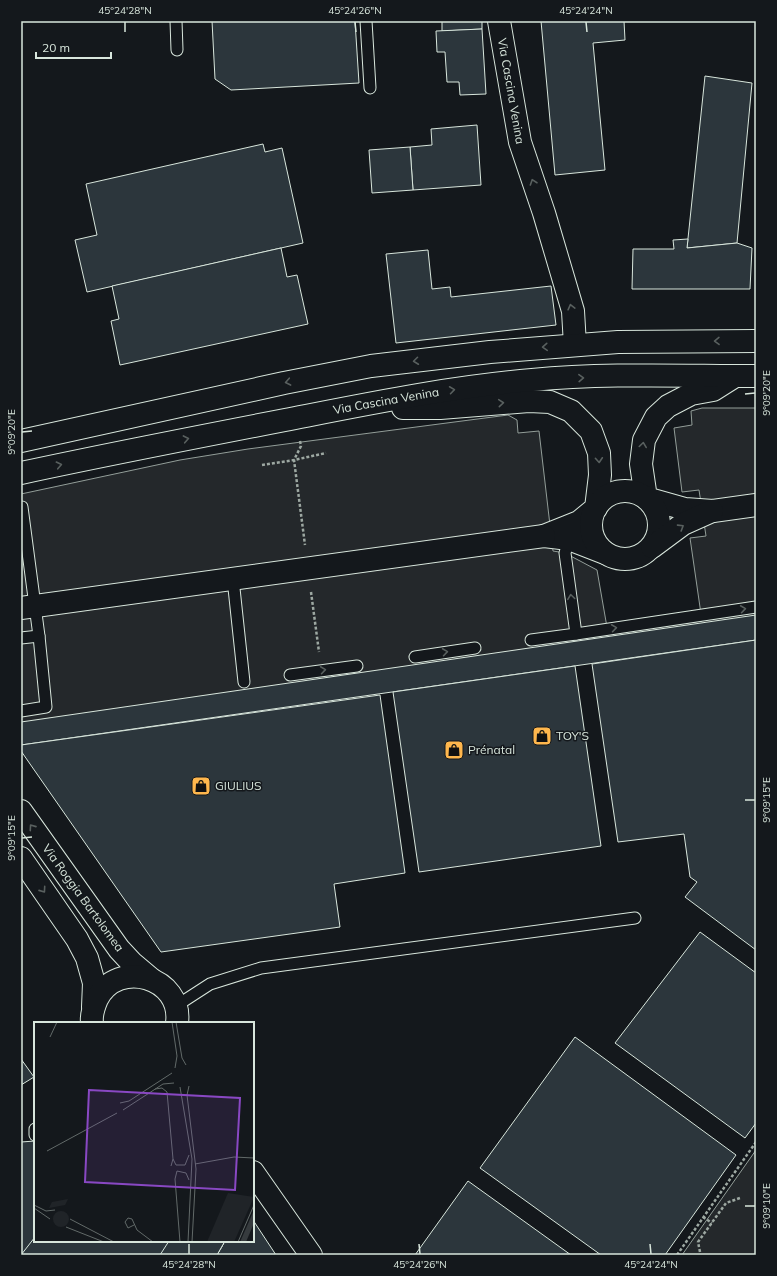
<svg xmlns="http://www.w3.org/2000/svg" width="777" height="1276" viewBox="0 0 777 1276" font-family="Mulish,sans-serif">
<rect width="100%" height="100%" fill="#14181c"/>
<g fill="#24282b" stroke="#939e99">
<polygon points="702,408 756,408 756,630 21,723 21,494 180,460 248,449 508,415 517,420 518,433 539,431 553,551 565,553 597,570 608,633 702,621 690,538 706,536 699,490 682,492 674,428 692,425 691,411"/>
<polygon points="756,1150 756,1255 682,1255"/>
</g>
<g fill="#2c363c" stroke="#d8e6dc">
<polygon points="212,21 355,21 359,83 231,90 215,79"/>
<polygon points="442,21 482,21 482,29 442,31"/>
<polygon points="541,21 624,21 625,40 593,43 605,170 555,175"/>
<polygon points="482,29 486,94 460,95 459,82 447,82 445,52 437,52 436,31"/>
<polygon points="705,76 752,83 737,243 687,248"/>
<polygon points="477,125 481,185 413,190 410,147 432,145 431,129"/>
<polygon points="263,144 265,152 282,148 303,243 87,292 75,240 97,235 86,184"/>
<polygon points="410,147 413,190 372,193 369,150"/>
<polygon points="688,239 687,248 737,243 752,248 750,289 632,289 633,249 674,249 673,240"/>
<polygon points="281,248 287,277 297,275 308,324 120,365 111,321 119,319 112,286"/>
<polygon points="428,250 432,289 450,287 451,297 551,286 556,325 396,343 386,254"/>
<polygon points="756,615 756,640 21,745 21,722"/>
<polygon points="756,640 756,950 685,897 697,882 690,877 684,834 618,842 592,664"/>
<polygon points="575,666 601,846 419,872 393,692"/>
<polygon points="380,695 405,873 334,884 340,927 161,952 21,751 21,745"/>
<polygon points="700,932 756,973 756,1123 745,1138 615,1043"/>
<polygon points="575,1037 736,1155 665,1255 601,1255 480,1168"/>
<polygon points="21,1059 34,1077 21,1085"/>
<polygon points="35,1141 35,1241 102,1241 101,1255 21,1255 21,1142"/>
<polygon points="468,1181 571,1255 415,1255"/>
<polygon points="253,1220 276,1255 217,1255 225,1241 253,1241"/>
<polygon points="35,1237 35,1241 225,1241 217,1255 21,1255"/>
<polygon points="169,1241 225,1241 217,1255 160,1255"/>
</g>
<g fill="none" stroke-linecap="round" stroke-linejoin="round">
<defs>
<g id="service">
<polyline points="176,21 177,50"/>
<polyline points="366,21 370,88"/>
<polyline points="21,507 22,507 39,636 46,707 21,711"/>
<polyline points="233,579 244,682"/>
<polyline points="576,634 756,607"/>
<polyline points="21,638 39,636"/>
<polyline points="531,640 576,634 565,553 569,539"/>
<polyline points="415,657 475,648"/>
<polyline points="290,675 357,666"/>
<polyline points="176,1006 210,984 261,968 635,918"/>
<polyline points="35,1129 35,1135"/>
</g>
<g id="minor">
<polyline points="499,21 520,142 544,213 573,311 575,345"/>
<polyline points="732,378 713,390 691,394 668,406 656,417 644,440 641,464 646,498 685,509 713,511 756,505"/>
<polyline points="403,408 440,408 529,401 550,402 571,411 591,431 599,453 600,475 596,508 579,522 544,536 569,539 605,553"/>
<polyline points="21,441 284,383 371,366 490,352 618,342 756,341"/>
<path d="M21,473c88,-19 176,-36 264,-53 82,-16 164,-33 247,-40 74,-7 149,-4 224,-4"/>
<circle cx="625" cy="525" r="34"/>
<polyline points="652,547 683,524 712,511"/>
<polyline points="21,608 544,536"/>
<polyline points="21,811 119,949 132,963 151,979"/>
<polyline points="21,858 77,939 87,958 94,983 93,1007"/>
<path d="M92,1023c-1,-8 2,-17 5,-24 21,-41 86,-22 80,24"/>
<polyline points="253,1172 311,1255"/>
</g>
</defs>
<use href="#service" stroke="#d8e6dc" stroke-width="13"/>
<use href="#minor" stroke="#d8e6dc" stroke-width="24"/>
<g stroke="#9da8a2" stroke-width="2.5" stroke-dasharray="3 2" stroke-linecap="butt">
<polyline points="300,441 301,446 294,460 305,545"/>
<polyline points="262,465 294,460 326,453"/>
<polyline points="311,592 319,652"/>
<polyline points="703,1217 712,1223"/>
<polyline points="700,1252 698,1242 726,1203 740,1198"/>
<polyline points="677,1255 756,1142"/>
</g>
<use href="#service" stroke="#14181c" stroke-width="11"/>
<use href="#minor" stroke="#14181c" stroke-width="22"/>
</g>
<defs><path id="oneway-chevron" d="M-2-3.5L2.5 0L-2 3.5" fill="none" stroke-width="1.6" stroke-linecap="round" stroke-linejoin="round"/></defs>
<g stroke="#59605f">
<use href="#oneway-chevron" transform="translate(533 182) rotate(-109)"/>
<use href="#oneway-chevron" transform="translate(571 307) rotate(-104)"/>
<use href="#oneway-chevron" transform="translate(717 341) rotate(179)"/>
<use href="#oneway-chevron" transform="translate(545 347) rotate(176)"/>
<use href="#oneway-chevron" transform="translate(416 361) rotate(173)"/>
<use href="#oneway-chevron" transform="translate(581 378) rotate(-2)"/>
<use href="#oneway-chevron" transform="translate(288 382) rotate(169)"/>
<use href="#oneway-chevron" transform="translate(452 390) rotate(-8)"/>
<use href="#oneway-chevron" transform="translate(501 403) rotate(-5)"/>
<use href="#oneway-chevron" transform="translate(186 439) rotate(-11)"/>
<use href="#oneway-chevron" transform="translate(643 445) rotate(-82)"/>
<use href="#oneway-chevron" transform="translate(599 460) rotate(86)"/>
<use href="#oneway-chevron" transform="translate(59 465) rotate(-12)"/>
<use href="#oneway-chevron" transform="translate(681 527) rotate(-32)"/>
<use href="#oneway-chevron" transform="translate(571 597) rotate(-98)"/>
<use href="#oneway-chevron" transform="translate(743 609) rotate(-8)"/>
<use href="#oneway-chevron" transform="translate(614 628) rotate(-8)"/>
<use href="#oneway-chevron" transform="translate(445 652) rotate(-8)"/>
<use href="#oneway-chevron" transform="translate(323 670) rotate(-8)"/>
<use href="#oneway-chevron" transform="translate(32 827) rotate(-125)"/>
<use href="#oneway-chevron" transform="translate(43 890) rotate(55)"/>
</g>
<path fill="none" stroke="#d8e6dc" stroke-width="1.5" d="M125,22v10M355,22l1,10M586,22l1,10M745,394l10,-1M22,432l10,-1M745,800h10M22,838l10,-1M745,1206h10M189,1244v10M419,1244l1,10M650,1244l1,10"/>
<defs>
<symbol id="shop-square" viewBox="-11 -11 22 22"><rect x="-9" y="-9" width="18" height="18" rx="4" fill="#ffb74d" stroke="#14181c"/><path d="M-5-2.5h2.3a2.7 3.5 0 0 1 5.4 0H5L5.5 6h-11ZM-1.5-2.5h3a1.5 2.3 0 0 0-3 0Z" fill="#111"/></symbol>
</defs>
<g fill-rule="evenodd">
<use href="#shop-square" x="531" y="725" width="22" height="22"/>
<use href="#shop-square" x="443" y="739" width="22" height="22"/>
<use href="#shop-square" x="190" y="775" width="22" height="22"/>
</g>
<g text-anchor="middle" stroke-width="3" stroke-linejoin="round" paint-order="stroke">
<g font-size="12" fill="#d8e6dc" stroke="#14181c">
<text transform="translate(511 91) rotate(80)" y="4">Via Cascina Venina</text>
<text transform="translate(386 401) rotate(-10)" y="4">Via Cascina Venina</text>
<text transform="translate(83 898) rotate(54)" y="4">Via Roggia Bartolomea</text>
</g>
<g font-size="12" fill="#d8e6dc" stroke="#14181c" text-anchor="start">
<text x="556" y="740">TOY'S</text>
<text x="468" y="754">Prénatal</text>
<text x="215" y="790">GIULIUS</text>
</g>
</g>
<g transform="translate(34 1022)">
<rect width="220" height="220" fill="#14181c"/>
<path d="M194,171l26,4 -20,45h-27zM34,177l-3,6 -16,3 3,-6zM19 197a8 8 0 1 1 16 0a8 8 0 1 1-16 0Z" fill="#202428"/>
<path d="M220,188v13l-8,19h-6z" fill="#363b3e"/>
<path fill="none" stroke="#626a69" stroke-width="1" d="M138,0l5,34 -2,12M142,0l6,36 4,7M16,15l7,-15M155,64l-2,9 9,74 -4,73M146,65l12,72 -4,83M121,67l7,-1 5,4 6,67M86,81l9,-2 43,-28M89,88l40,-26 11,-1M13,129l70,-38M161,142l39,-7 20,1M137,144l2,-7 3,6h9l4,-10M0,183l12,6 9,-1M0,186l16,11M36,197l44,23M100,203l-6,3 -3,-6 3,-4 4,1 5,11 16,12M32,205l38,15M146,220l-5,-63 2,-8 9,2 3,7M204,220l16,-37"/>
<path fill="#8948c3" fill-opacity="0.15" stroke="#8948c3" stroke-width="2" d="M55,68l151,8 -5,92 -150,-8z"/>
<rect width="220" height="220" fill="none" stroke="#d8e6dc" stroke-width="2"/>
</g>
<rect width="777" height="1276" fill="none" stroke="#14181c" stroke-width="44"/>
<path d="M36 52v6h75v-6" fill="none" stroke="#d8e6dc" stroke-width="2"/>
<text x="42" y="52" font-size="12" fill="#d8e6dc" stroke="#14181c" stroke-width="3" paint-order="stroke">20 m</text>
<rect x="22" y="22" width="733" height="1232" fill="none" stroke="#d8e6dc" stroke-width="1.5"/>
<g font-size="10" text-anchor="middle" fill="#d8e6dc">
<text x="125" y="14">45°24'28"N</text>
<text x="355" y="14">45°24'26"N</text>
<text x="586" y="14">45°24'24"N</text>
<text transform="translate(766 393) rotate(-90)" y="4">9°09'20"E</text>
<text transform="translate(11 432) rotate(-90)" y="4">9°09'20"E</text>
<text transform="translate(766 800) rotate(-90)" y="4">9°09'15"E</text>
<text transform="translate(11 838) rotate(-90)" y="4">9°09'15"E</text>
<text transform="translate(766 1206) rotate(-90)" y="4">9°09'10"E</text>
<text x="189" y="1268">45°24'28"N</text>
<text x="420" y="1268">45°24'26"N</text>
<text x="651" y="1268">45°24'24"N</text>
</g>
</svg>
